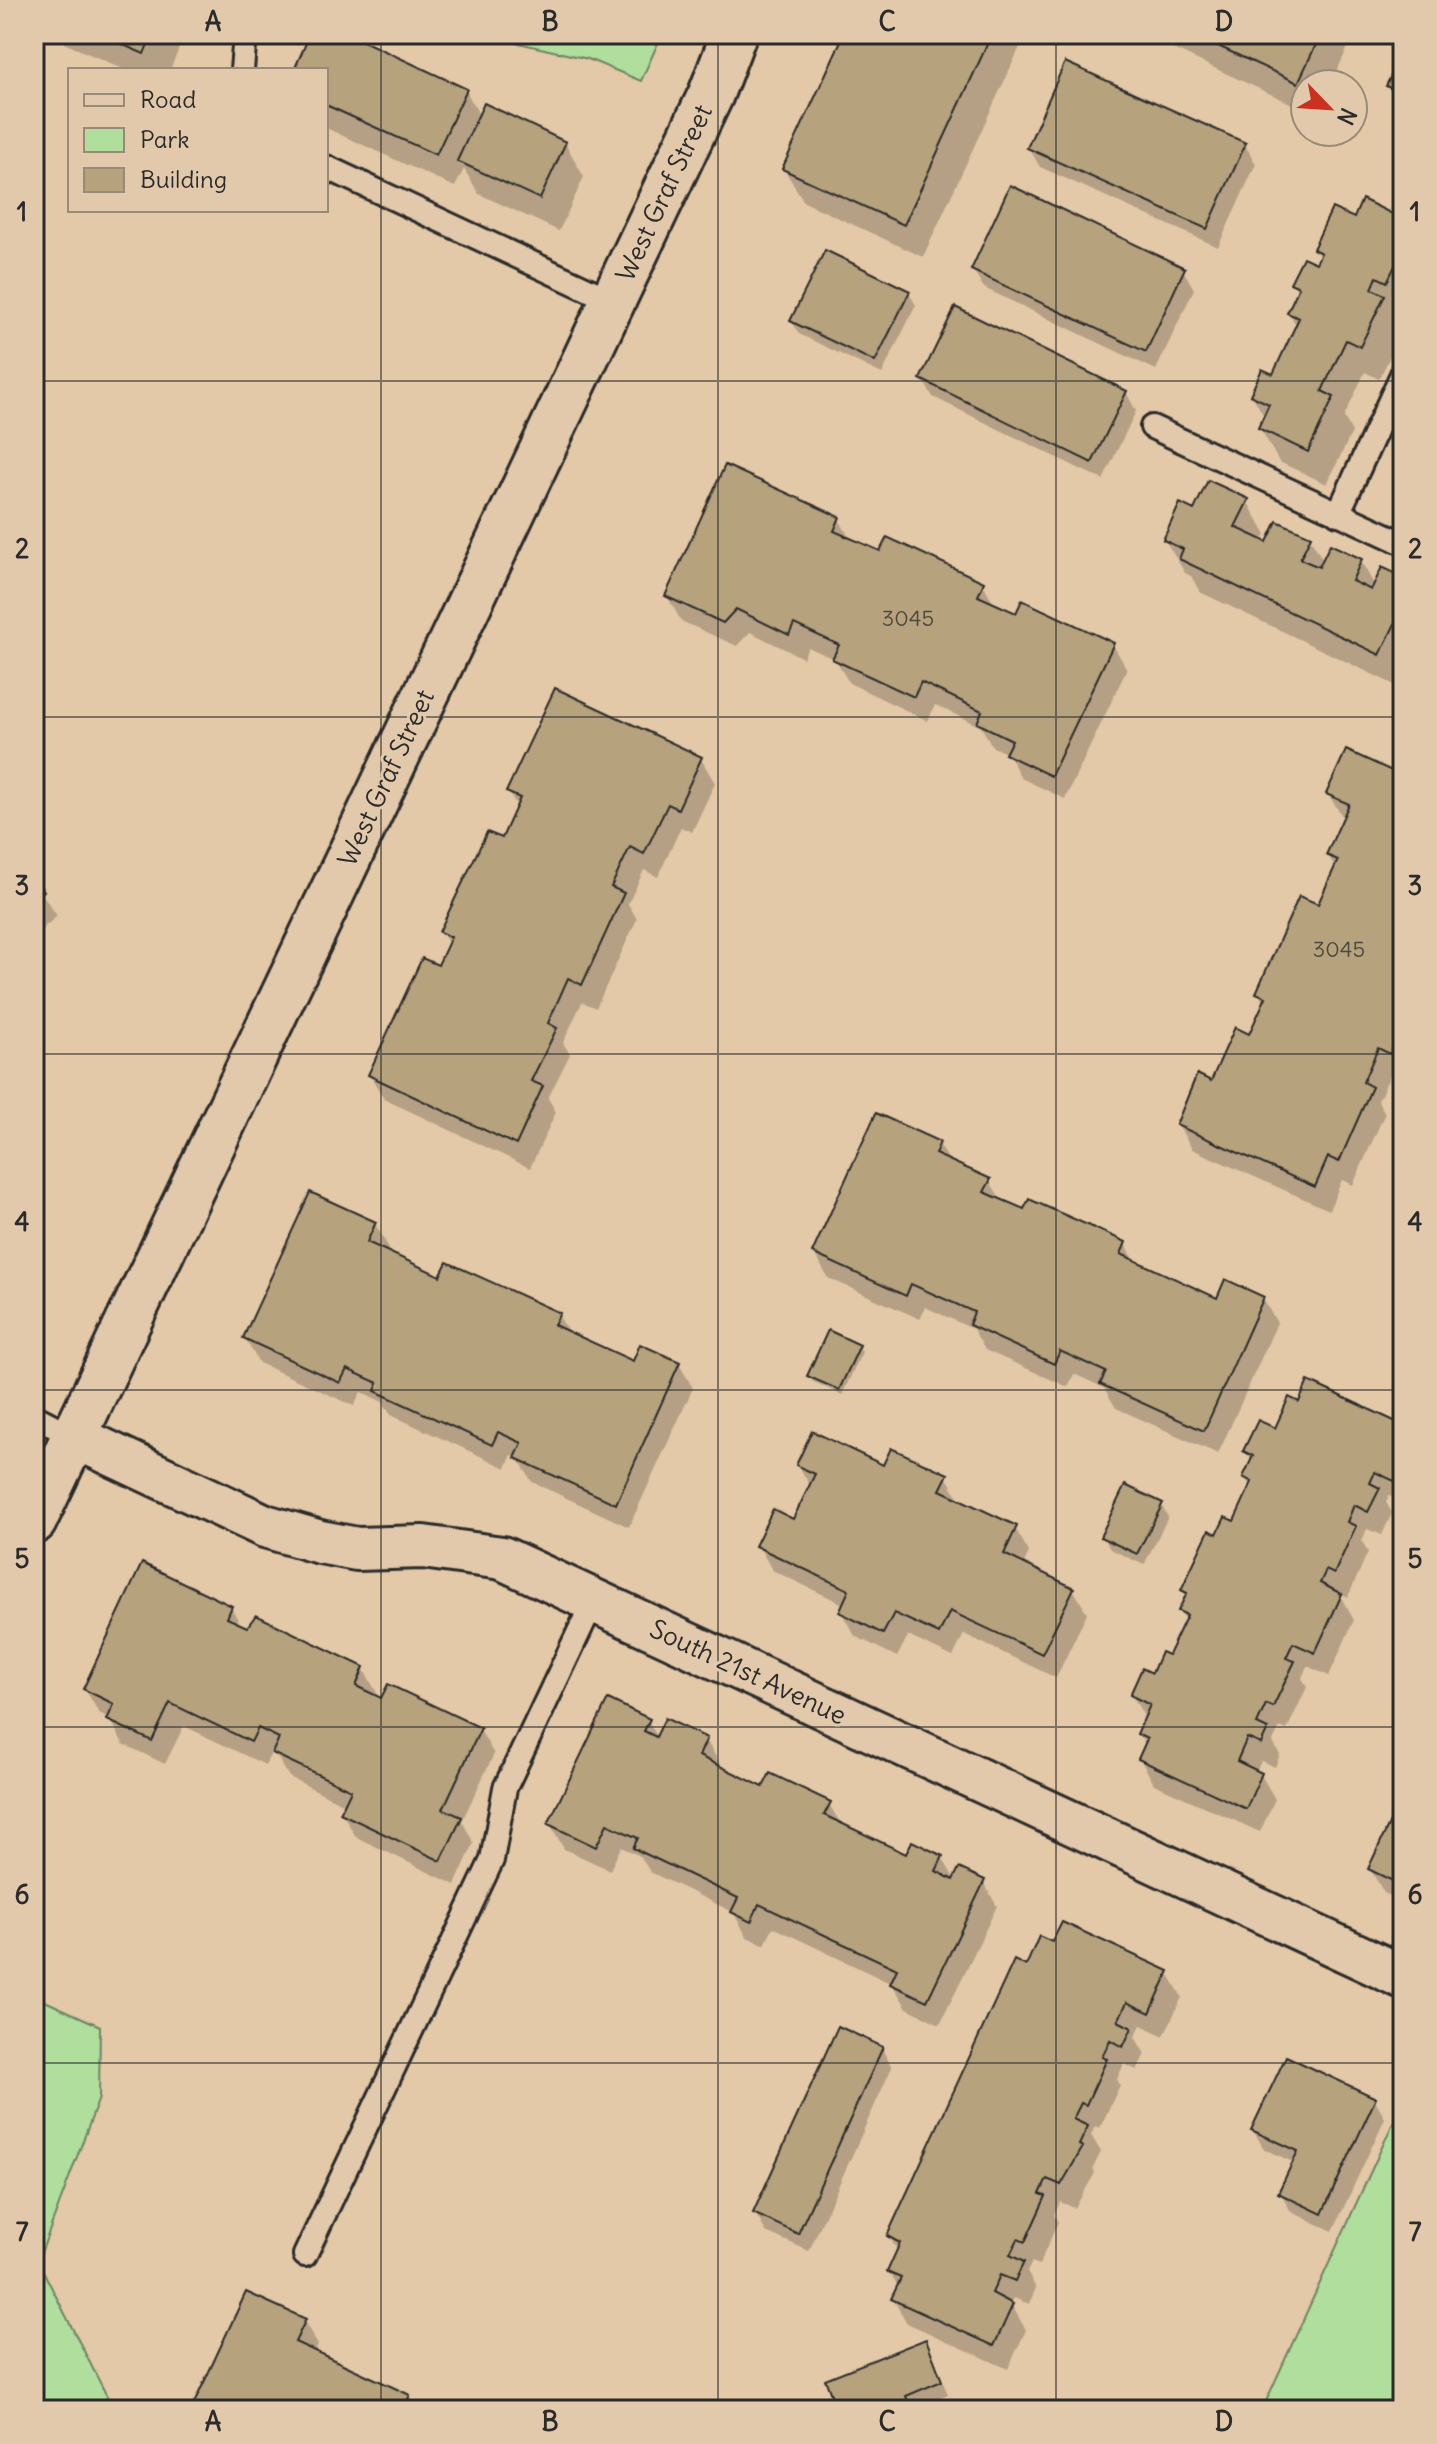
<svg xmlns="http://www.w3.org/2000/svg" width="1437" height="2444" viewBox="0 0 1437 2444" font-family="Delius,sans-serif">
<rect width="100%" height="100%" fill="#e3c9a7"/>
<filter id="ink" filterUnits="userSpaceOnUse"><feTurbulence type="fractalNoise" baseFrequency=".0125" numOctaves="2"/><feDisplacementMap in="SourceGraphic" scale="16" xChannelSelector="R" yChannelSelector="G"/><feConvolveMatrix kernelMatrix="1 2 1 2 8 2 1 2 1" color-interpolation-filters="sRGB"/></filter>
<g filter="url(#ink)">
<g fill="#b0de9d" stroke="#6e8464" stroke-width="2">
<polygon points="479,34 662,34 641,81 588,59"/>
<polygon points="34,1996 100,2026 99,2098 38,2261 114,2410 34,2410"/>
<polygon points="1403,2101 1403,2410 1262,2410"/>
</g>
<g fill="#0003">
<polygon points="60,34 185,34 170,70 126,70 66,44"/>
<polygon points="312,34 343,34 466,91 480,116 565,143 584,177 559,231 479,194 464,169 455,187 326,128 326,70 296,70"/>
<polygon points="847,34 1026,34 923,257 804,202 784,169"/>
<polygon points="1141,34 1354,34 1331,84 1305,84 1305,110"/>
<polygon points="1403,56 1403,112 1388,86"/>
<polygon points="1245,145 1256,164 1218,247 1040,167 1029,148"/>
<polygon points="1354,221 1403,221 1403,313 1396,310 1394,315 1403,330 1379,379 1365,372 1344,417 1352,432 1327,484 1279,462 1260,428 1265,418 1252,395 1274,377 1297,327 1289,312 1298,293 1293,283 1317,266 1321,259 1315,248"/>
<polygon points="973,270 1183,270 1194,289 1156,370 984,288"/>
<polygon points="908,292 916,305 882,374 799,334 792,321"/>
<polygon points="922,379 1126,392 1136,411 1103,480 933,397"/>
<polygon points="1247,501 1266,534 1262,542 1268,545 1310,538 1324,562 1361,561 1375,586 1403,579 1403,679 1399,687 1200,592 1191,576 1185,573 1165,540 1195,512"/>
<polygon points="839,519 851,541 881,554 983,584 995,606 1017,616 1113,645 1127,669 1065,799 1021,778 1008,754 993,747 981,727 935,705 928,721 849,683 836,660 808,647 803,658 750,632 737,646 681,621 667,596"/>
<polygon points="701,759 715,783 692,832 681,827 658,877 644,870 628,904 637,919 596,1008 582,1002 563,1043 570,1054 548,1098 556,1112 530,1168 384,1099 370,1075 439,968 449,945 442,932 502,841 518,808 508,791"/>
<polygon points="1403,778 1403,1076 1392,1071 1378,1101 1385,1113 1353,1185 1342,1180 1329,1210 1192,1149 1178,1125 1250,1037 1265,1004 1258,993 1319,907 1336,869 1328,855 1344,819 1328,794"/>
<polygon points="34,882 57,916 34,936"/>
<polygon points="939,1144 950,1162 989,1180 1002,1201 1125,1244 1136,1263 1218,1300 1263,1299 1277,1323 1218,1454 1116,1408 1104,1388 1074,1374 1068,1387 985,1350 973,1329 925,1307 920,1319 828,1278 814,1253"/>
<polygon points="375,1224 389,1248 386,1253 441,1279 558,1315 570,1334 634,1363 679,1364 693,1388 629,1527 532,1482 518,1458 512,1455 506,1468 391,1415 383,1402 361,1392 354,1406 259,1363 245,1338"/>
<polygon points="859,1347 862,1352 842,1395 812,1381 809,1375"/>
<polygon points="1403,1427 1403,1501 1389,1495 1386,1502 1392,1513 1382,1535 1367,1529 1362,1541 1368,1552 1348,1597 1338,1592 1354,1620 1329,1676 1307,1666 1302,1678 1307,1687 1287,1730 1280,1727 1273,1742 1280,1755 1275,1767 1261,1761 1256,1772 1261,1775 1275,1799 1260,1832 1154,1784 1140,1759 1146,1747 1139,1734 1146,1720 1132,1695 1169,1658 1186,1621 1180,1611 1187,1597 1183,1590 1218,1536 1235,1524 1251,1488 1245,1477 1252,1462 1246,1451 1276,1430"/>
<polygon points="798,1465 884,1468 946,1476 960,1500 1015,1528 1029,1552 1023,1565 1073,1589 1087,1613 1056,1678 964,1634 953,1657 908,1636 897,1657 855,1636 841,1612 845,1605 772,1570 758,1545 794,1521 811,1487"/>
<polygon points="1161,1505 1168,1517 1144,1565 1110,1549 1103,1536"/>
<polygon points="231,1607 242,1627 363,1668 377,1693 375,1697 480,1730 494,1754 462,1821 474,1843 455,1885 356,1837 342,1813 346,1805 289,1777 273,1750 265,1765 184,1726 165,1764 123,1744 110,1718 99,1713 85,1689"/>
<polygon points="648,1721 658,1738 706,1740 720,1764 718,1768 764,1789 829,1804 842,1826 907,1857 942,1857 955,1880 983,1882 997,1906 940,2024 907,2008 892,1984 773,1927 765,1945 747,1937 733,1912 650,1872 640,1856 621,1847 610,1870 564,1849 550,1824"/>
<polygon points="1403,1799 1403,1902 1384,1893 1370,1869"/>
<polygon points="1027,1968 1168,1973 1182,1997 1164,2036 1141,2025 1135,2037 1145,2054 1137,2070 1124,2064 1117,2079 1120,2085 1100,2128 1095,2126 1091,2135 1101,2152 1093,2168 1095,2173 1075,2208 1060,2202 1054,2215 1058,2222 1039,2265 1032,2262 1027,2272 1036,2288 1029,2304 1014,2298 1011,2304 1026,2330 1008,2369 907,2323 893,2299 899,2288 889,2271 898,2252 889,2236"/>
<polygon points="882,2049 892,2067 809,2251 766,2232 755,2213"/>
<polygon points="1374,2099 1385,2118 1333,2231 1291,2212 1281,2193 1295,2163 1264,2149 1253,2130"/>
<polygon points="304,2321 318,2345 315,2353 409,2397 417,2410 193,2410"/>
<polygon points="925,2341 948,2394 912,2410 839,2410"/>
</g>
<g fill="#b6a27d" stroke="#2b2b2b" stroke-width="2">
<polygon points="98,34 152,34 144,54"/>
<polygon points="310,34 348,34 467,89 436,155 326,105 326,70 294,70"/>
<polygon points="844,34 992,34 904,225 782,169"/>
<polygon points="1192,34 1321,34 1298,83"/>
<polygon points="1403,51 1403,103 1398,100 1401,93 1386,86"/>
<polygon points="1065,62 1246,143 1207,229 1027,148"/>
<polygon points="484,103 566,142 540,199 457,161"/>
<polygon points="1010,185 1185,268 1146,352 971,270"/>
<polygon points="1362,199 1403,219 1403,229 1398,239 1403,242 1403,250 1387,282 1377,277 1372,289 1385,295 1360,347 1346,340 1322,391 1334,397 1308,452 1258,428 1269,404 1250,395 1262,369 1273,374 1299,318 1287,313 1299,287 1290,283 1303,257 1316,263 1321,253 1313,249 1332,208 1354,218"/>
<polygon points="825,250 910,291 875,362 790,321"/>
<polygon points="955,307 1127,391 1092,463 920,379"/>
<polygon points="725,465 840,517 834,531 880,551 887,537 984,582 978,596 1016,613 1022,600 1114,643 1051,776 1005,754 1012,740 977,723 982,711 921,682 914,697 832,659 839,645 794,624 789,635 736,609 723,623 665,596"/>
<polygon points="1208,480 1249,499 1235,527 1267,542 1277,521 1311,536 1300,559 1319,567 1330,544 1362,559 1352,581 1371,590 1382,567 1403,577 1403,607 1380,655 1179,559 1183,549 1163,540 1180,503 1194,510"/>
<polygon points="555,688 702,757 678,809 668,804 644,854 630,847 611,887 624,893 582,985 568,978 548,1023 557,1028 531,1081 543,1086 516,1145 368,1075 422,958 438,965 451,937 439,932 487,832 502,838 520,798 506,792"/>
<polygon points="1346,750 1403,776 1403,1024 1390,1054 1378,1048 1363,1082 1372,1087 1339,1162 1328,1157 1315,1187 1176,1125 1197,1074 1211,1081 1235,1027 1249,1034 1266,997 1256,993 1299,896 1318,904 1338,860 1326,855 1349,804 1326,794"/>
<polygon points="34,879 44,891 34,900"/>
<polygon points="876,1113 940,1142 935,1154 991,1179 984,1192 1024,1209 1029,1199 1126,1242 1121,1254 1217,1298 1225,1279 1264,1297 1204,1431 1100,1384 1106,1372 1060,1351 1054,1364 969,1325 974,1312 911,1284 906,1296 812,1253"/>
<polygon points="1403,1163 1403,1183 1396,1179"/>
<polygon points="310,1192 376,1222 367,1242 440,1276 447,1262 560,1313 554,1325 633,1361 640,1344 680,1362 616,1504 515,1458 522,1443 498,1432 492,1445 375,1391 378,1383 347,1369 340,1383 243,1338"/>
<polygon points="828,1330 860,1345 839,1390 807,1376"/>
<polygon points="1308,1381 1403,1425 1403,1485 1375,1472 1370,1483 1380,1488 1368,1512 1354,1505 1347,1522 1356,1526 1334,1574 1326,1570 1320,1583 1342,1594 1315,1653 1293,1643 1286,1658 1295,1661 1273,1707 1266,1704 1257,1724 1268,1729 1261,1744 1247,1738 1237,1761 1262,1773 1246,1809 1138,1759 1147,1739 1137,1734 1150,1705 1130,1695 1142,1668 1152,1673 1161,1652 1168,1655 1187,1615 1178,1611 1187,1593 1181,1590 1209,1530 1217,1534 1225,1517 1234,1521 1252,1482 1243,1477 1253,1456 1243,1451 1258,1420 1275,1428 1289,1397 1299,1402"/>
<polygon points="812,1431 883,1465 891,1448 948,1474 940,1490 1017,1526 1004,1554 1074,1588 1042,1654 950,1611 939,1634 894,1613 883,1634 839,1612 849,1590 755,1546 773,1509 793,1519 815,1474 796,1465"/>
<polygon points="1125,1485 1163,1503 1137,1554 1100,1537"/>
<polygon points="142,1563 232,1606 227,1618 247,1627 256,1615 364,1667 356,1686 381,1698 388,1684 481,1728 443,1809 462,1817 441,1861 340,1813 351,1790 272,1753 279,1738 258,1728 251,1742 170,1703 152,1741 107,1720 114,1704 83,1689"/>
<polygon points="608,1699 650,1719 644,1731 656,1737 665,1718 707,1738 699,1756 763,1787 770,1773 831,1802 824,1815 906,1854 912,1841 943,1856 936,1871 953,1880 959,1868 985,1880 927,2001 890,1984 897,1969 759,1904 751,1922 731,1912 738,1898 633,1848 638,1838 607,1824 596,1847 548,1824"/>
<polygon points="1403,1794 1403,1886 1368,1869"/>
<polygon points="1062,1922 1169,1971 1150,2013 1127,2002 1118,2021 1132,2028 1123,2047 1110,2040 1102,2057 1107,2059 1086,2105 1081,2103 1073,2119 1088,2126 1079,2145 1083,2147 1061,2185 1047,2179 1040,2194 1046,2196 1025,2242 1018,2239 1010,2255 1024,2262 1015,2281 1000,2275 992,2293 1013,2304 994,2346 891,2299 901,2278 887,2272 900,2243 887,2236 1014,1960 1026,1966 1039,1936 1052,1942"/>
<polygon points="838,2026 883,2047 798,2234 753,2213"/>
<polygon points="1286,2056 1376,2098 1322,2214 1278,2193 1298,2151 1251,2130"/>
<polygon points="246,2292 306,2319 295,2342 410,2395 403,2410 191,2410"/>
<polygon points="926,2339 942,2381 906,2396 911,2410 837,2410 825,2379"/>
</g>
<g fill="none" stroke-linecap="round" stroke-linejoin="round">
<defs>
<g id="lane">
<polyline points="242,70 245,34"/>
<polyline points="326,167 613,301"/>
<polyline points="1152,427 1403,543"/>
<polyline points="1338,514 1403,372"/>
<polyline points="34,1416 73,1436"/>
<polyline points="305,2255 492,1860 505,1788 594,1600"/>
</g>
<polyline id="street" points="73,1436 265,1526 320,1542 357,1549 423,1547 502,1558 1403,1977"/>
<polyline id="secondary" points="34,1521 711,94 734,34"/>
</defs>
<use href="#lane" stroke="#2b2b2b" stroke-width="28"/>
<use href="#street" stroke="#2b2b2b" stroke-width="48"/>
<use href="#secondary" stroke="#2b2b2b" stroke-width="50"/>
<use href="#lane" stroke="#e3c9ab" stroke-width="22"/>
<use href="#street" stroke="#e3c9ab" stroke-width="42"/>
<use href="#secondary" stroke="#e3c9ab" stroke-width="44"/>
</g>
</g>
<path fill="none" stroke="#2b2b2b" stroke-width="2" stroke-opacity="0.55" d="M381,34v2376M718,34v2376M1056,34v2376M34,381h1369M34,717h1369M34,1054h1369M34,1390h1369M34,1727h1369M34,2063h1369"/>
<g text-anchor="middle" stroke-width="6" stroke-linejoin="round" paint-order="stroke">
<g font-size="22" fill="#4e4940">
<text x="908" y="626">3045</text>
<text x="1339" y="957">3045</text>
</g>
<g font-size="26" fill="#2b2b2b" stroke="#e3c9ab">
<text transform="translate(664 193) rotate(-65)" y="9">West Graf Street</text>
<text transform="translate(386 778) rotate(-65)" y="9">West Graf Street</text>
<text transform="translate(748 1672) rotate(25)" y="9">South 21st Avenue</text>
</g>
</g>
<rect width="1437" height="2444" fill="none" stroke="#e3c9ab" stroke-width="88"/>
<rect x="68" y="68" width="260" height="144" fill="#e3c9ab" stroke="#998a78" stroke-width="2"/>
<rect x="84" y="94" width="40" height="12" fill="#e3c9ab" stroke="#998a78" stroke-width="2"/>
<text x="140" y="108" font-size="24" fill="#2b2b2b">Road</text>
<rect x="84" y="128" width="40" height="24" fill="#b0de9d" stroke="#998a78" stroke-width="2"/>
<text x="140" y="148" font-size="24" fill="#2b2b2b">Park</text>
<rect x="84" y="168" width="40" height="24" fill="#b6a27d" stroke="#998a78" stroke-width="2"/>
<text x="140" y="188" font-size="24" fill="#2b2b2b">Building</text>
<g transform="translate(1329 108) rotate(115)"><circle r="38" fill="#e3c9ab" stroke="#998a78" stroke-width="2"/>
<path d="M0-6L14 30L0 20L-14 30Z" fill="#c8321e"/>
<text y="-12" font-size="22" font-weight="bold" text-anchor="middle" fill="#2b2b2b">N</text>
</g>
<rect x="44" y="44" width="1349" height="2356" fill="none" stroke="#2b2b2b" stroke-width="3"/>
<g font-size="26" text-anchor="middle" font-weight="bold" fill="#2b2b2b">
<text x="213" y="31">A</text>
<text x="550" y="31">B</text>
<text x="887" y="31">C</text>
<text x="1224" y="31">D</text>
<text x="22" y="221">1</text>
<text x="1415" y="221">1</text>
<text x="22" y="558">2</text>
<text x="1415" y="558">2</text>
<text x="22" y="895">3</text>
<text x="1415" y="895">3</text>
<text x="22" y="1231">4</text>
<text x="1415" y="1231">4</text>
<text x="22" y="1568">5</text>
<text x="1415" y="1568">5</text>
<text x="22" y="1904">6</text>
<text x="1415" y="1904">6</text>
<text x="22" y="2241">7</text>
<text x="1415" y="2241">7</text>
<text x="213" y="2431">A</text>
<text x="550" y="2431">B</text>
<text x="887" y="2431">C</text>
<text x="1224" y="2431">D</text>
</g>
</svg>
